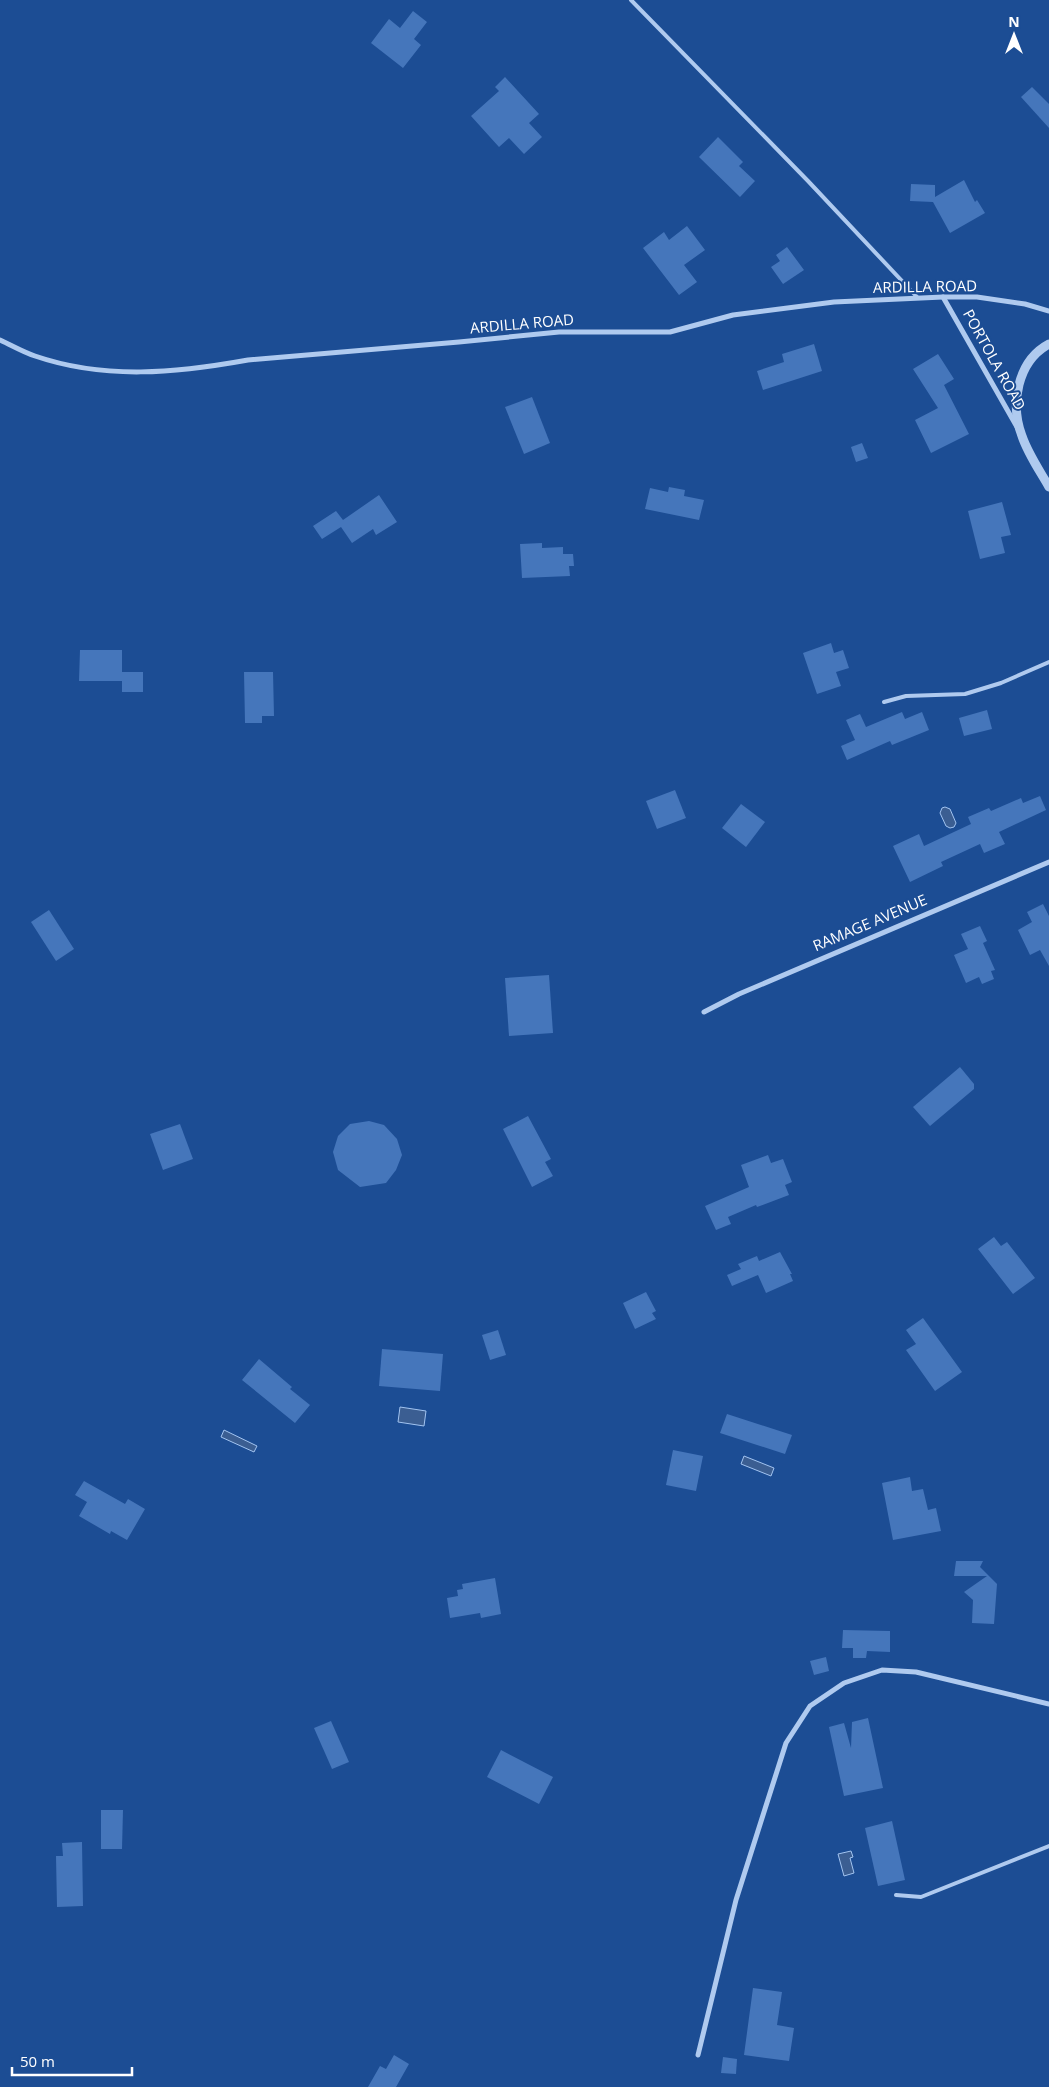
<svg xmlns="http://www.w3.org/2000/svg" width="1049" height="2087" viewBox="0 0 1049 2087" font-family="'Open Sans',sans-serif">
<rect width="100%" height="100%" fill="#1c4d94"/>
<g fill="#3b5e92" stroke="#a2c4f1">
<polygon points="945,807 950,809 956,823 954,827 950,828 946,826 940,813 942,808"/>
<polygon points="400,1407 426,1411 424,1426 398,1422"/>
<polygon points="224,1430 257,1446 254,1452 221,1437"/>
<polygon points="744,1456 774,1468 771,1476 741,1464"/>
<polygon points="851,1851 853,1857 850,1858 854,1873 844,1876 838,1854"/>
</g>
<g fill="#4576bb">
<polygon points="413,11 427,22 414,39 421,45 403,68 371,43 389,19 400,28"/>
<polygon points="505,77 539,114 529,123 542,137 524,154 509,138 499,147 471,116 499,91 495,87"/>
<polygon points="1032,87 1049,104 1049,128 1021,97"/>
<polygon points="718,137 743,162 739,166 755,181 740,197 699,157"/>
<polygon points="964,180 975,202 977,200 985,213 950,233 933,202 910,201 911,184 935,185 935,197"/>
<polygon points="687,226 705,250 684,265 697,282 679,295 643,248 664,232 669,240"/>
<polygon points="787,247 804,270 783,284 771,267 780,261 776,255"/>
<polygon points="814,344 822,371 763,390 757,371 784,362 782,354"/>
<polygon points="938,354 954,379 944,385 969,434 931,453 915,420 938,408 913,369"/>
<polygon points="532,397 550,443 524,454 505,407"/>
<polygon points="862,443 868,458 856,462 851,447"/>
<polygon points="669,487 685,490 684,496 704,500 699,520 645,509 650,488 668,492"/>
<polygon points="379,495 397,522 376,535 373,529 352,543 341,527 322,539 313,526 336,511 343,520"/>
<polygon points="1002,502 1011,535 1001,537 1005,553 980,559 968,511"/>
<polygon points="542,543 542,548 563,547 563,554 573,554 574,566 569,566 570,576 522,578 520,544"/>
<polygon points="831,643 834,653 843,650 849,668 836,672 841,686 817,694 803,653"/>
<polygon points="80,650 122,650 122,681 79,681"/>
<rect x="122" y="672" width="21" height="20"/>
<polygon points="244,672 273,672 274,716 262,716 262,723 245,723"/>
<polygon points="987,710 992,729 964,736 959,718"/>
<polygon points="902,712 905,719 922,712 929,730 892,745 890,741 847,760 841,746 855,740 846,720 860,714 866,727"/>
<polygon points="675,790 686,818 657,829 646,801"/>
<polygon points="1040,796 1046,810 999,832 1005,844 984,853 980,844 941,862 943,866 910,882 893,846 919,834 924,846 971,824 968,817 989,808 991,811 1021,798 1023,803"/>
<polygon points="741,804 765,822 746,847 722,828"/>
<polygon points="1043,904 1049,916 1049,966 1040,950 1030,955 1018,930 1032,922 1027,912"/>
<polygon points="49,910 74,949 56,961 31,922"/>
<polygon points="980,926 987,941 983,943 995,970 991,971 994,979 982,984 979,977 966,983 954,955 968,949 961,934"/>
<polygon points="549,975 553,1033 509,1036 505,978"/>
<polygon points="960,1067 974,1084 974,1089 930,1126 913,1107"/>
<polygon points="528,1116 551,1159 545,1162 553,1176 532,1187 503,1129"/>
<polygon points="369,1121 384,1125 397,1139 402,1155 396,1170 386,1183 360,1187 338,1170 333,1152 338,1136 350,1124"/>
<polygon points="180,1124 193,1159 163,1170 150,1134"/>
<polygon points="768,1155 771,1163 783,1159 792,1182 785,1185 789,1195 757,1207 756,1205 728,1217 731,1224 716,1230 705,1206 749,1187 741,1165"/>
<polygon points="994,1237 1001,1246 1007,1242 1035,1278 1013,1294 978,1249"/>
<polygon points="780,1252 792,1274 790,1274 793,1281 766,1293 758,1275 732,1286 727,1275 741,1269 738,1264 757,1256 759,1261"/>
<polygon points="646,1292 656,1311 652,1313 656,1319 635,1329 623,1303"/>
<polygon points="923,1318 962,1372 935,1391 906,1350 916,1344 906,1330"/>
<polygon points="498,1330 506,1355 490,1360 482,1335"/>
<polygon points="382,1349 443,1354 440,1391 379,1386"/>
<polygon points="259,1359 292,1387 290,1389 310,1405 295,1423 242,1380"/>
<polygon points="727,1414 792,1435 785,1454 720,1433"/>
<polygon points="673,1450 703,1456 696,1491 666,1485"/>
<polygon points="910,1477 912,1491 923,1489 928,1510 936,1508 941,1531 893,1540 882,1483"/>
<polygon points="84,1481 125,1504 128,1499 145,1509 127,1540 111,1531 110,1534 79,1516 87,1502 75,1495"/>
<polygon points="956,1561 983,1561 980,1567 997,1584 994,1624 972,1623 973,1600 964,1592 987,1576 954,1576"/>
<polygon points="495,1578 501,1614 481,1618 480,1613 450,1618 447,1598 458,1596 457,1590 463,1589 462,1584"/>
<polygon points="843,1630 890,1631 890,1652 867,1651 866,1658 853,1658 853,1648 842,1648"/>
<polygon points="826,1657 829,1671 814,1675 810,1661"/>
<polygon points="868,1718 883,1788 844,1796 829,1727 844,1723 851,1748 852,1722"/>
<polygon points="331,1721 349,1762 332,1769 314,1728"/>
<polygon points="501,1750 553,1777 539,1804 487,1777"/>
<polygon points="101,1810 123,1810 122,1849 101,1849"/>
<polygon points="892,1821 905,1880 878,1886 865,1828"/>
<polygon points="82,1842 83,1906 57,1907 56,1856 63,1856 62,1843"/>
<polygon points="753,1988 782,1992 777,2025 794,2028 789,2061 744,2055"/>
<polygon points="394,2055 409,2064 396,2087 368,2087 380,2066 386,2069"/>
<polygon points="723,2057 737,2059 736,2074 721,2073"/>
</g>
<g fill="none" stroke-linecap="round" stroke-linejoin="round">
<g stroke="#afcaef" stroke-width="4">
<polyline points="631,0 808,181 918,298"/>
<polyline points="884,702 906,696 965,694 1001,683 1049,662"/>
<polyline points="896,1895 921,1897 1049,1846"/>
</g>
<g stroke="#afcaef" stroke-width="5">
<polyline points="943,297 1017,427"/>
<path d="M0,340c11,5 23,12 35,16 70,24 141,17 213,4l211,-18 100,-10h111l63,-17 101,-13 109,-5h34l48,7 24,7"/>
<polyline points="704,1012 739,994 1049,862"/>
<polyline points="698,2055 736,1900 786,1743 810,1706 844,1683 882,1670 916,1672 1049,1704"/>
</g>
<path stroke="#afcaef" stroke-width="9" d="M1049,344c-32,17 -39,61 -27,92 6,18 18,35 27,51"/>
</g>
<g text-anchor="middle" stroke-width="4" stroke-linejoin="round" paint-order="stroke">
<g font-size="15" fill="#fff" stroke="#1c4d94">
<text transform="translate(925 287) rotate(-1)" y="5">ARDILLA ROAD</text>
<text transform="translate(522 324) rotate(-5)" y="5">ARDILLA ROAD</text>
<text transform="translate(994 360) rotate(61)" y="5">PORTOLA ROAD</text>
<text transform="translate(870 923) rotate(-23)" y="5">RAMAGE AVENUE</text>
</g>
</g>
<g transform="translate(1014 35)" stroke="#1c4d94" stroke-width="4" paint-order="stroke">
<path d="M0-4L9 19L0 12L-9 19Z" fill="#ffffff"/>
<text y="-8" font-size="14" font-weight="bold" text-anchor="middle" fill="#ffffff">N</text>
</g>
<path d="M12 2067v8h120v-8" fill="none" stroke="#ffffff" stroke-width="2.5"/>
<text x="20" y="2067" font-size="15" fill="#ffffff" stroke="#1c4d94" stroke-width="4" paint-order="stroke">50 m</text>
</svg>
